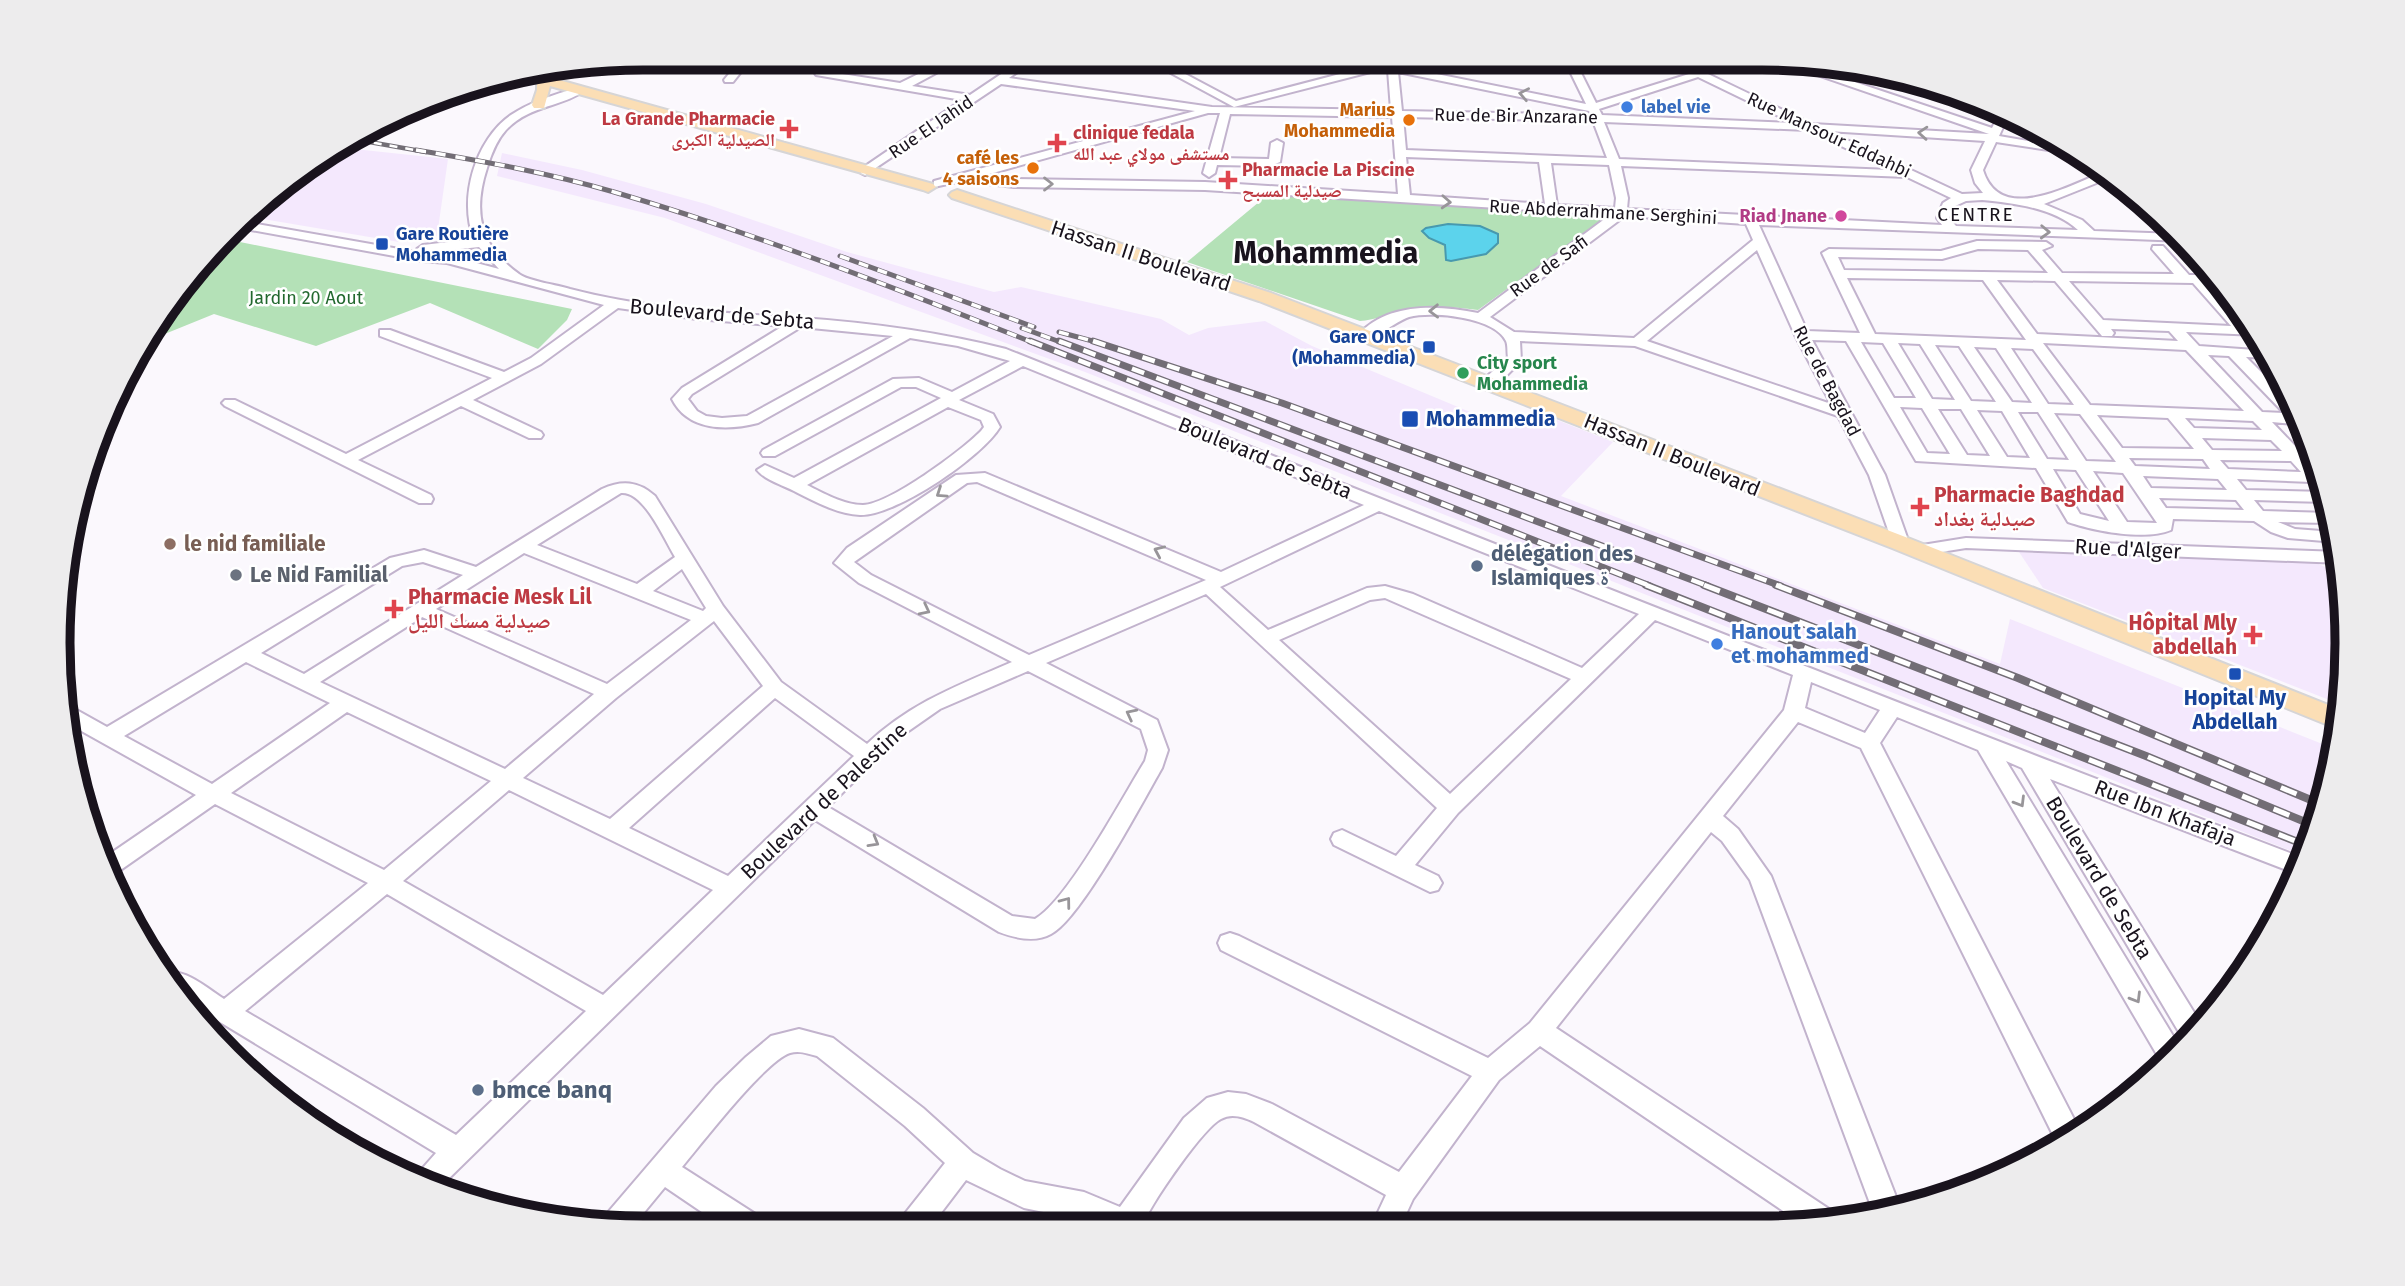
<svg xmlns="http://www.w3.org/2000/svg" width="2405" height="1286" viewBox="0 0 2405 1286" font-family="'Fira Sans','Noto Naskh Arabic',sans-serif">
<rect width="100%" height="100%" fill="#fbf8fd"/>
<g fill="#f4e8fd">
<polygon points="345,148 448,159 437,236 399,242 251,217 286,179"/>
<polygon points="502,153 582,170 706,204 847,252 994,292 1021,287 1161,319 1189,335 1208,328 1265,321 1312,346 1494,422 1547,416 1613,442 1561,496 2000,664 2010,619 2335,749 2327,795 2304,856 1085,372 665,218 497,176"/>
<polygon points="2019,552 2316,563 2343,575 2346,682 2342,705 2043,588"/>
</g>
<g fill="#b4e1b7">
<path d="M1271,192l334,26 -127,92c-27,-3 -52,-5 -79,1 -14,4 -24,9 -39,10l-173,-59z"/>
<polygon points="230,240 572,309 567,320 538,349 430,303 316,346 214,314 145,342 156,318"/>
</g>
<polygon fill="#5cd3ec" stroke="#4899ae" stroke-width="2" points="1448,224 1480,226 1498,234 1498,243 1486,254 1451,261 1446,260 1445,245 1429,238 1422,231 1426,228"/>
<g fill="none" stroke-linecap="round" stroke-linejoin="round">
<defs>
<g id="minor">
<polygon points="742,58 752,58 733,82 725,82 724,80"/>
<path d="M819,58h10l-8,9 2,4 77,12 51,-25h13l-52,28 58,9 55,-37h12l-28,20 203,29 179,3 -3,-40 -2,-2 -152,39 -91,-49h13l10,6 24,-6h19l-35,10 62,33 142,-37 4,-4 6,2 28,-3 -19,7 189,38 -22,-45h10l22,44 93,-29 -39,-15c18,0 35,12 50,11 17,-1 32,-11 50,-11l-42,15 104,50 177,10 -218,-75h15l206,69 9,-17 8,3 -10,22 70,12 12,7 -85,-13 -13,28c17,56 87,15 123,1l8,5 -70,28 38,16 12,11 83,3 8,7 -426,-16 48,106 53,2 -38,-80 7,-4 112,2 36,-10 69,1 6,4 -10,4 20,23 112,1 -22,-25 1,-3h10l26,29h26l5,7 -12,1 50,52 -72,-3 13,14 70,5 3,7 -26,-1 47,47 10,21 -31,-3 48,50 4,18 -7,-1 -6,-7 -74,-3 9,11 79,2 1,10 -72,-2 9,11 67,2 1,10 -53,-1 17,7 39,3 2,10 -48,-4 -17,-6 -17,-11 -81,-2 -2,11c-26,11 -77,1 -103,-8l-32,-54 -120,-7 -70,-120 -34,-1 73,135 24,68 -9,5 -6,-1 -25,-72 -31,-59 -203,-70 -115,-5 1,20 -13,13 -20,14 -8,-5 28,-26c-1,-5 0,-12 -2,-16 -12,-24 -73,-30 -97,-24 -15,5 -34,24 -49,21l-2,-3c30,-33 80,-30 120,-22l132,-98 -405,-25 -191,-3 -34,-4 -4,-1 -1,-4 -41,9v-6l261,-70 -194,-27 -136,91 -4,-2v-4l101,-69 -146,-25 -5,-8zM1398,72l191,39 2,4 -189,-4zM1698,77l95,46 -191,-8 -3,-6zM1208,113h12l-17,60 6,4 6,-4 2,-8 53,1 10,-4 3,-19 -6,-3 -6,3 -2,16 -50,-1 11,-44 162,3 6,77 -193,-12 -191,-3 -32,-3zM1403,117l190,4 14,37 -201,-8zM1604,122l204,8 83,40 -272,-11zM1828,131l157,10 -14,29 4,13 8,10 -21,1zM1406,157l133,5 6,42 -135,-9zM1551,163l58,2 7,33 -1,10 -58,-3zM1621,166l286,11 44,21 -8,5 -6,15 5,7 -315,-16 1,-11zM1982,200c32,3 72,8 96,30l-122,-4 -7,-8 4,-11 13,-6zM1625,216l121,8 7,16 -119,98 -120,-6 -24,-15zM1978,249l50,1 20,23 -204,-3 -6,-13 104,2zM1757,250l38,85 36,69 -184,-63zM1847,278l136,2 43,60 -151,-6zM1997,280l58,1 47,55h10l2,-3 -3,-4 58,2 9,10 -141,-7zM2069,281l124,2 38,43 -128,-6zM1861,342l22,1 33,55h-22zM1898,343l22,1 35,56 -23,-1zM2043,343l143,7 58,61 -154,-6zM1935,345l24,1 37,56 -25,-1zM1974,347l22,1 36,55 -20,-1zM2011,348l22,1 41,56 -26,-1zM2208,355l21,1 55,57 -22,-1zM1900,407l22,1 28,46 -23,-1zM1938,409h23l29,47 -23,-1zM1977,410l25,1 28,47 -23,-1zM2018,412h20l31,48 -22,-1zM2054,413l26,1 36,48 -30,-1zM2097,415l71,3 26,31 -72,-1zM2185,418l68,3 9,9 -68,-2zM2202,438l69,2 11,11 -70,-1zM2129,458l74,1 7,10 -75,-3zM2220,460l71,1 10,11 -73,-3zM2053,469l23,1 33,51 -29,-7zM2093,471l30,2 34,50 -30,-1zM2143,476l75,3 9,11 -76,-2zM2159,498l77,2 8,10 -78,-2z"/>
<path d="M576,88l9,2c-22,17 -56,15 -79,40 -10,11 -15,25 -19,38 -15,46 -6,79 32,106 9,7 39,11 51,15 76,20 154,24 232,29 69,5 137,14 204,31 431,173 863,344 1297,509l-6,16 -247,-95 153,248 -17,17 -164,-276 -16,-7 175,288 -18,16 -185,-315 -81,-33 -17,26 198,384 1,3 -22,13 -196,-395 -63,-26 -75,94 15,13 33,47 129,331 -26,7 -124,-334 -28,-39 -11,-9 -155,196 279,185 4,10h-38l-261,-177 -41,34 -86,119 -12,26h-29l14,-30 -132,-73c-10,-5 -23,-9 -33,-3 -18,9 -72,87 -78,106h-46l-14,-5 -59,-12 -58,-28 -35,46h-32l4,-10 42,-53 -40,-37 -88,-70c-9,-2 -17,-6 -27,-3 -25,8 -88,90 -108,114l78,50 4,10h-40l-59,-40 -33,40 -32,-1 4,-9 112,-131 30,-29 25,-21 28,-7 34,9 90,70 50,45 27,16 25,12 59,11 36,15 64,-89 23,-20 21,-6 18,2 26,10 127,68 73,-96 -251,-126 -3,-7 3,-7 9,-3 9,3 249,122 42,-35 254,-313 9,-35 -138,-55 -197,193 -43,52 23,11 4,7 -4,7 -8,2 -96,-47 -3,-6 3,-6 8,-3 54,26 41,-48 -231,-214 -160,69 111,57 11,30 -6,18c-19,33 -81,151 -111,166 -16,9 -36,4 -52,-2l-184,-112 -376,368 -26,-9 23,-26 -249,-151 -19,-29c16,-5 42,17 56,26l144,-116 -153,-79 -106,74 -8,-18 95,-65 -127,-71 -4,-18 8,2 34,19 283,-169 34,-8 52,17 126,-78c20,-9 36,-8 53,7l68,110 58,76 86,62c43,-41 92,-59 145,-82l-153,-79 -25,-20 13,-15 109,-73 29,-2 236,99 143,-67 -341,-139 -64,34 34,14 7,13c-18,30 -104,89 -140,88 -23,-1 -46,-14 -66,-24 -12,-6 -29,-11 -37,-21l8,-5 29,13 147,-80 -25,-11h-15l-126,69h-12l-2,-3 2,-3 130,-71 26,-1 33,14 58,-31 -52,-15 -48,-8 -152,85c-31,8 -70,8 -86,-24l10,-11 101,-62 -86,-7 -79,-11 -77,56 -68,36 68,32 2,3 -2,3h-12l-68,-32 -103,54 73,35 2,4 -2,4h-12l-194,-97 -3,-3 3,-3h10l111,54 146,-76 -112,-42v-6h10l114,42 27,-14 73,-53 -157,-42 -25,-2 -182,-33 6,-6 176,31 41,3 5,1 1,4 30,8 -20,-22 -56,6 -6,-4 6,-4 51,-6c-16,-40 1,-99 37,-124 19,-13 43,-20 65,-27zM801,327l92,9 -146,80 -25,2 -16,-2 -9,-5 -9,-12 4,-5zM948,407l33,13 3,7 -3,4c-20,20 -91,73 -118,74 -19,0 -40,-12 -56,-20zM977,482l229,98 -177,75 -158,-80 -17,-13 113,-79zM621,493c23,-2 43,46 54,64l-38,27 -100,-39zM1379,511l260,103 -57,54 -169,-74 -28,-8 -18,2 -99,42 -48,-43zM524,553l167,67 -84,64 -171,-75zM423,562l40,13 -159,99 -43,-21 141,-87zM682,569l24,39 -3,3 -50,-20zM1385,598l186,81 -121,115 -171,-154 91,-40zM422,617l172,77 -89,75 -185,-87zM714,621l49,65 -153,133 -87,-41 93,-80zM246,662l84,41 -118,81 -88,-48zM1028,671l113,58 7,21 -3,11c-23,37 -77,139 -110,158l-23,-3 -184,-109 69,-68 43,-30zM1811,682l69,28 -15,23 -60,-25zM775,698l79,58 -126,120 -99,-48zM347,712l144,69 -107,89 -153,-77zM509,790l204,100 -110,105 -200,-114zM387,894l199,117 -130,124 -211,-124z"/>
<polygon points="1966,538 2339,552 2341,563 1966,548 1916,556 1907,551 1916,546"/>
</g>
<g id="major">
<polygon points="541,75 933,184 936,187 928,192 923,190 550,86 544,108 534,108 532,105 537,90 537,82 526,77"/>
<polygon points="957,190 1271,293 1908,538 2341,710 2338,729 1892,548 1259,301 952,198 949,195 952,192"/>
</g>
</defs>
<use href="#minor" stroke="#c2b3cd" stroke-width="4"/>
<use href="#major" stroke="#d6d5d6" stroke-width="4"/>
<use href="#minor" fill="#fff" fill-rule="evenodd"/>
<use href="#major" fill="#fbdeb5" fill-rule="evenodd"/>
<defs>
<polyline id="rail-far3" points="358,140 426,152"/>
<g id="rail-far2">
<path d="M416,150c66,11 133,23 198,42 143,42 281,96 420,151"/>
<polyline points="840,256 1034,327"/>
<polyline points="1022,328 1063,343"/>
<polyline points="1059,332 1100,343"/>
</g>
<g id="rail-far1">
<polyline points="1030,341 1650,586"/>
<polyline points="1059,341 1708,586"/>
<polyline points="1093,341 1282,403 1781,586"/>
</g>
<g id="rail">
<polyline points="1646,585 2308,846"/>
<polyline points="1704,585 2146,756 2315,826"/>
<polyline points="1776,585 2018,678 2323,805"/>
</g>
</defs>
<use href="#rail-far3" stroke="#726d75" stroke-width="4.5"/>
<use href="#rail-far2" stroke="#726d75" stroke-width="5"/>
<use href="#rail-far1" stroke="#726d75" stroke-width="7"/>
<use href="#rail" stroke="#726d75" stroke-width="8"/>
<use href="#rail-far3" stroke="#fff" stroke-width="2.5" stroke-dasharray="8" stroke-linecap="butt"/>
<use href="#rail-far2" stroke="#fff" stroke-width="3.5" stroke-dasharray="10" stroke-linecap="butt"/>
<use href="#rail-far1" stroke="#fff" stroke-width="4.5" stroke-dasharray="13" stroke-linecap="butt"/>
<use href="#rail" stroke="#fff" stroke-width="5" stroke-dasharray="17" stroke-linecap="butt"/>
</g>
<defs><path id="oneway-chevron" d="M-2-3.5L2.5 0L-2 3.5" fill="none" stroke-width="1.6" stroke-linecap="round" stroke-linejoin="round" transform="scale(1.75)"/></defs>
<g stroke="#989599">
<use href="#oneway-chevron" transform="translate(1524 94) rotate(-169)"/>
<use href="#oneway-chevron" transform="translate(1923 133) rotate(-176)"/>
<use href="#oneway-chevron" transform="translate(1048 184)"/>
<use href="#oneway-chevron" transform="translate(1446 202) rotate(3)"/>
<use href="#oneway-chevron" transform="translate(2045 232) rotate(2)"/>
<use href="#oneway-chevron" transform="translate(1434 311) rotate(179)"/>
<use href="#oneway-chevron" transform="translate(941 493) rotate(146)"/>
<use href="#oneway-chevron" transform="translate(1159 551) rotate(-156)"/>
<use href="#oneway-chevron" transform="translate(925 610) rotate(27)"/>
<use href="#oneway-chevron" transform="translate(1131 714) rotate(-153)"/>
<use href="#oneway-chevron" transform="translate(2020 802) rotate(59)"/>
<use href="#oneway-chevron" transform="translate(874 842) rotate(30)"/>
<use href="#oneway-chevron" transform="translate(1066 902) rotate(-53)"/>
<use href="#oneway-chevron" transform="translate(2136 998) rotate(59)"/>
</g>
<g fill="#3f7fe0" stroke="#fff" stroke-width="2.5">
<circle cx="1627" cy="107" r="7"/>
<circle cx="1717" cy="644" r="7"/>
</g>
<g fill="#e8710a" stroke="#fff" stroke-width="2.5">
<circle cx="1409" cy="120" r="7"/>
<circle cx="1033" cy="168" r="7"/>
</g>
<g fill="#e0444e" stroke="#fff" stroke-width="2.5">
<path d="M785.5 118.5h7v7h7v7h-7v7h-7v-7h-7v-7h7z"/>
<path d="M1053.5 132.5h7v7h7v7h-7v7h-7v-7h-7v-7h7z"/>
<path d="M1224.5 169.5h7v7h7v7h-7v7h-7v-7h-7v-7h7z"/>
<path d="M1916.5 496.5h7v7h7v7h-7v7h-7v-7h-7v-7h7z"/>
<path d="M390.5 598.5h7v7h7v7h-7v7h-7v-7h-7v-7h7z"/>
<path d="M2249.5 624.5h7v7h7v7h-7v7h-7v-7h-7v-7h7z"/>
</g>
<circle fill="#d1479c" stroke="#fff" stroke-width="2.5" cx="1841" cy="216" r="7"/>
<g fill="#1a4fb4" stroke="#fff" stroke-width="2.5">
<rect x="375" y="237" width="14" height="14" rx="3.5"/>
<rect x="1422" y="340" width="14" height="14" rx="3.5"/>
<rect x="1401" y="410" width="18" height="18" rx="3.5"/>
<rect x="2228" y="667" width="14" height="14" rx="3.5"/>
</g>
<circle fill="#2e9e5b" stroke="#fff" stroke-width="2.5" cx="1463" cy="373" r="7"/>
<circle fill="#8d6e63" stroke="#fff" stroke-width="2.5" cx="170" cy="544" r="7"/>
<g fill="#5c6f8a" stroke="#fff" stroke-width="2.5">
<circle cx="1477" cy="566" r="7"/>
<circle cx="478" cy="1090" r="7"/>
</g>
<circle fill="#6b7280" stroke="#fff" stroke-width="2.5" cx="236" cy="575" r="7"/>
<g text-anchor="middle" stroke-width="5" stroke-linejoin="round" paint-order="stroke">
<g font-size="18" font-weight="bold" fill="#366cbe" stroke="#fff" text-anchor="start">
<text x="1641" y="113">label vie</text>
</g>
<g font-size="18" font-weight="bold" fill="#c56008" stroke="#fff" text-anchor="end">
<text x="1395" y="116">Marius<tspan x="1395" dy="21">Mohammedia</tspan></text>
<text x="1019" y="164">café les<tspan x="1019" dy="21">4 saisons</tspan></text>
</g>
<g font-size="18" fill="#19131d" stroke="#fff">
<text transform="translate(1516 116) rotate(1)" y="6">Rue de Bir Anzarane</text>
<text transform="translate(931 127) rotate(-34)" y="6">Rue El Jahid</text>
<text transform="translate(1829 135) rotate(25)" y="6">Rue Mansour Eddahbi</text>
<text transform="translate(1603 212) rotate(3)" y="6">Rue Abderrahmane Serghini</text>
<text transform="translate(1549 266) rotate(-36)" y="6">Rue de Safi</text>
<text transform="translate(1827 381) rotate(62)" y="6">Rue de Bagdad</text>
</g>
<g font-size="18" font-weight="bold" fill="#be3a42" stroke="#fff" text-anchor="start">
<text x="775" y="125" text-anchor="end">La Grande Pharmacie<tspan x="775" dy="21">الصيدلية الكبرى</tspan></text>
<text x="1073" y="139">clinique fedala<tspan x="1073" dy="21">مستشفى مولاي عبد الله</tspan></text>
<text x="1242" y="176">Pharmacie La Piscine<tspan x="1242" dy="21">صيدلية المسبح</tspan></text>
</g>
<g font-size="18" font-weight="bold" fill="#b23c85" stroke="#fff" text-anchor="end">
<text x="1827" y="222">Riad Jnane</text>
</g>
<g font-size="18" font-weight="bold" fill="#164399" stroke="#fff" text-anchor="start">
<text x="396" y="240">Gare Routière<tspan x="396" dy="21">Mohammedia</tspan></text>
<text x="1415" y="343" text-anchor="end">Gare ONCF<tspan x="1415" dy="21">(Mohammedia)</tspan></text>
</g>
<g font-size="18" fill="#22682e" stroke="#fff">
<text x="306" y="304">Jardin 20 Aout</text>
</g>
<g font-size="18" font-weight="bold" fill="#27864d" stroke="#fff" text-anchor="start">
<text x="1477" y="369">City sport<tspan x="1477" dy="21">Mohammedia</tspan></text>
</g>
<g font-size="19" letter-spacing="2" fill="#19131d" stroke="#fff">
<text x="1976" y="221">CENTRE</text>
</g>
<g font-size="21" fill="#19131d" stroke="#fff">
<text transform="translate(1141 256) rotate(18)" y="7">Hassan II Boulevard</text>
<text transform="translate(722 314) rotate(5)" y="7">Boulevard de Sebta</text>
<text transform="translate(1672 455) rotate(22)" y="7">Hassan II Boulevard</text>
<text transform="translate(1265 458) rotate(22)" y="7">Boulevard de Sebta</text>
<text transform="translate(2128 549) rotate(3)" y="7">Rue d'Alger</text>
<text transform="translate(824 801) rotate(-43)" y="7">Boulevard de Palestine</text>
<text transform="translate(2165 813) rotate(21)" y="7">Rue Ibn Khafaja</text>
<text transform="translate(2099 878) rotate(59)" y="7">Boulevard de Sebta</text>
</g>
<g font-size="21" font-weight="bold" fill="#164399" stroke="#fff" text-anchor="start">
<text x="1426" y="426">Mohammedia</text>
<text x="2235" y="705" text-anchor="middle">Hopital My<tspan x="2235" dy="24">Abdellah</tspan></text>
</g>
<g font-size="21" font-weight="bold" fill="#be3a42" stroke="#fff" text-anchor="start">
<text x="1934" y="502">Pharmacie Baghdad<tspan x="1934" dy="24">صيدلية بغداد</tspan></text>
<text x="408" y="604">Pharmacie Mesk Lil<tspan x="408" dy="24">صيدلية مسك الليل</tspan></text>
<text x="2237" y="630" text-anchor="end">Hôpital Mly<tspan x="2237" dy="24">abdellah</tspan></text>
</g>
<g font-size="21" font-weight="bold" fill="#785e54" stroke="#fff" text-anchor="start">
<text x="184" y="551">le nid familiale</text>
</g>
<g font-size="21" font-weight="bold" fill="#4e5e75" stroke="#fff" text-anchor="start">
<text x="1491" y="561">délégation des<tspan x="1491" dy="24">Islamiques ة</tspan></text>
</g>
<g font-size="21" font-weight="bold" fill="#5b616d" stroke="#fff" text-anchor="start">
<text x="250" y="582">Le Nid Familial</text>
</g>
<g font-size="21" font-weight="bold" fill="#366cbe" stroke="#fff" text-anchor="start">
<text x="1731" y="639">Hanout salah<tspan x="1731" dy="24">et mohammed</tspan></text>
</g>
<g font-size="24" font-weight="bold" fill="#4e5e75" stroke="#fff" text-anchor="start">
<text x="492" y="1098">bmce banq</text>
</g>
<g font-size="30" font-weight="bold" fill="#19131d" stroke="#fff">
<text x="1326" y="263">Mohammedia</text>
</g>
</g>
<path d="M0 0H2405V1286H0ZM643 70H1762A573 573 0 0 1 2335 643V643A573 573 0 0 1 1762 1216H643A573 573 0 0 1 70 643V643A573 573 0 0 1 643 70Z" fill="#edeced" fill-rule="evenodd"/>
<path fill="none" stroke="#19131d" stroke-width="9" d="M643 70H1762A573 573 0 0 1 2335 643V643A573 573 0 0 1 1762 1216H643A573 573 0 0 1 70 643V643A573 573 0 0 1 643 70Z"/>
</svg>
